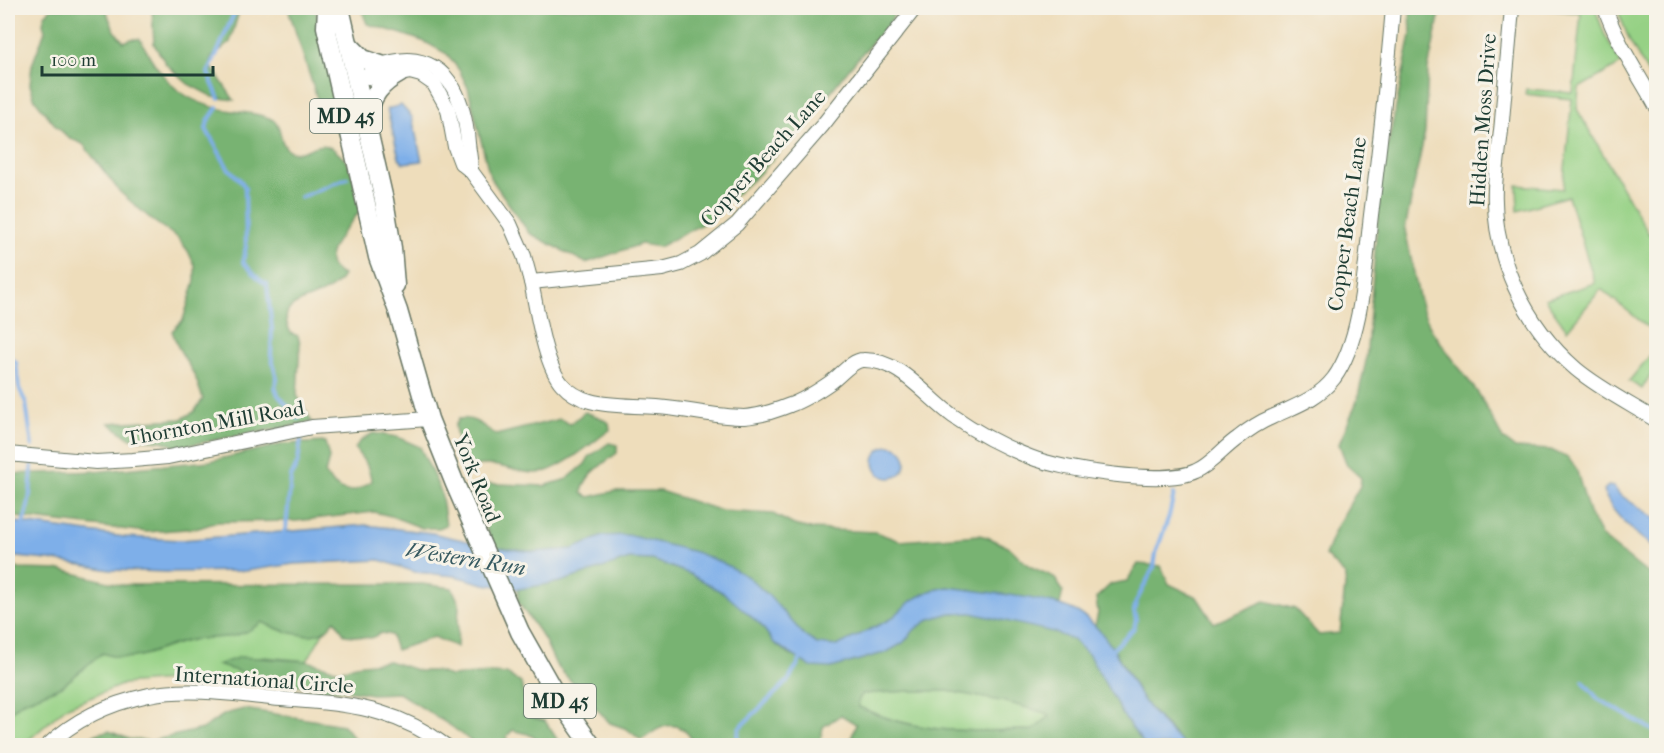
<svg xmlns="http://www.w3.org/2000/svg" width="1664" height="753" viewBox="0 0 1664 753" font-family="'IM FELL French Canon',serif">
<rect width="100%" height="100%" fill="#f7f3e8"/>
<filter id="ink" filterUnits="userSpaceOnUse"><feTurbulence type="fractalNoise" baseFrequency=".0167" numOctaves="2"/><feDisplacementMap in="SourceGraphic" scale="12" xChannelSelector="R" yChannelSelector="G"/><feConvolveMatrix kernelMatrix="1 2 1 2 8 2 1 2 1" color-interpolation-filters="sRGB"/></filter>
<filter id="wash" filterUnits="userSpaceOnUse"><feTurbulence type="fractalNoise" baseFrequency=".008" numOctaves="4" result="noise"/><feDisplacementMap in="SourceGraphic" scale="24" xChannelSelector="R" yChannelSelector="G"/><feGaussianBlur stdDeviation="1.35" result="paint"/><feColorMatrix in="noise" values="0 0 0 0 0 0 0 0 0 0 0 0 0 0 0 0 0 1.4 0 .05"/><feComposite in="paint" operator="in"/></filter>
<g filter="url(#wash)">
<rect width="100%" height="100%" fill="#edb"/>
<g fill="#96d185" stroke="#5a875c" stroke-width="1.5">
<polygon points="1534,8 1558,10 1559,8 1592,8 1596,11 1604,33 1621,64 1579,88 1577,109 1649,234 1656,231 1656,334 1601,289 1567,330 1545,299 1595,283 1568,196 1518,211 1517,185 1563,189 1572,99 1525,94 1526,89 1573,93 1581,13"/>
<polygon points="1617,8 1656,8 1656,87 1630,42"/>
<polygon points="1656,348 1656,365 1642,389 1629,381"/>
<path d="M262,621c23,13 36,15 62,10l-17,30 -42,-4 -47,8 48,15 -85,-1 -57,5 -59,24 -42,37h-15v-31l14,-12 40,-16 41,-33c33,13 53,-5 85,-12 30,-7 47,2 74,-20z"/>
<path d="M909,691h39l58,11 41,11 3,3 -17,14c-63,1 -114,5 -174,-23l-2,-5 5,-8z"/>
</g>
<g fill="#78b372" stroke="#4c7853" stroke-width="1.5" fill-rule="evenodd">
<path d="M52,8h54c3,12 8,25 18,34l7,-3h9c23,43 42,65 93,72 12,2 29,2 40,9 10,7 5,21 14,29 18,14 30,-19 53,6 4,3 7,7 9,11 6,14 8,30 11,45 -12,16 -50,52 -17,64 -14,30 -74,18 -52,58l7,3 2,8 -3,51 15,27 -135,25 -15,-6 -33,-3 -20,-15 72,-4 13,-7 9,-13 -8,-23 -17,-29 -6,-16 11,-11 12,-39v-15l-7,-15 -10,-13 -26,-18 -32,-28 -37,-48 -14,-6 -13,-12 -21,-26 -5,-15 2,-20 13,-34 -2,-8 2,-8z"/>
<polygon points="152,8 240,8 230,42 211,58 211,66 234,100 213,97 188,84 166,64 154,44"/>
<polygon points="288,8 315,8 344,139 322,114"/>
<polygon points="361,8 896,8 891,21 851,66 801,129 758,175 704,223 659,247 641,244 586,263 529,233 490,177 468,88 459,70 447,54 425,42 399,33 367,24"/>
<polygon points="1410,8 1441,8 1428,69 1425,132 1405,229 1421,307 1432,331 1480,396 1503,439 1515,448 1551,450 1568,458 1576,468 1589,513 1602,537 1643,570 1656,578 1656,745 1184,745 1145,703 1113,648 1095,626 1098,613 1096,598 1111,584 1127,581 1138,564 1161,566 1169,584 1197,597 1214,623 1265,601 1295,609 1319,635 1340,633 1346,576 1325,555 1336,528 1360,486 1361,478 1347,465 1339,444 1357,401 1366,361 1381,179 1411,35"/>
<path d="M585,412l16,6 8,5 1,7c-19,13 -51,42 -73,43 -15,1 -31,-7 -46,-8 -13,-1 -20,4 -31,-5l-5,-34 4,-7c15,-3 25,8 37,16l64,-16 10,5z"/>
<path d="M373,433l24,4 23,10 21,45 5,33 -7,3h-17l-31,-12 -17,-4 -78,9 -79,1 -18,6 -52,4 -139,-16v-42l94,-3 108,-10 74,-17 41,-2 4,16 -4,16c15,21 26,22 47,7l-5,-16 -12,-16 4,-7z"/>
<path d="M609,443l8,2v8c-14,11 -33,22 -35,40l7,4 26,-6h45l62,20 51,3 21,11 17,4 64,3 25,9 79,-6 8,2 23,11 19,18 25,11 9,14 -3,13 -112,-17 -18,4 -19,10 -20,18 -54,27 -20,-2 -13,-9 -36,-40 -20,-18 -145,-41 -30,13 -39,3 -41,-5 -17,-49 -1,-8 4,-7 65,3 23,-7 18,-15 4,-7z"/>
<path d="M629,559l24,1 37,14 34,19 17,13 20,19 13,18 16,12 41,13 56,-16 16,-9 12,-14 15,-10 20,-6h22l81,18 20,9 16,15 37,65 19,25h-296l7,-21 -15,-9 -18,12 -3,18h-127c-3,-14 -15,-23 -30,-18 -7,2 -15,9 -22,13l-14,-11 -17,-6 -54,-58 -12,-26 -26,-37v-13l42,-7zM909,691h39l58,11 40,11 4,3 -17,14c-63,1 -115,5 -174,-23l-1,-5 4,-8z"/>
<path d="M8,564l11,5 43,1 58,15 302,-1 30,4 7,15 -2,44 -23,-10 -38,13 -5,-15 -10,-2 -10,5 -26,-3 -10,-15c-3,3 -7,9 -11,11 -17,10 -46,-1 -62,-9 -29,22 -43,12 -75,19 -33,7 -49,25 -85,12l-40,33 -40,16 -14,12v-118l7,-1 -7,-4z"/>
<path d="M240,657l67,4 33,10 15,-6 34,-4 30,10h16l15,5 41,-3 16,1 14,9 5,25 -3,7 22,6 14,21c-15,8 -18,-2 -31,-8 -5,-1 -10,-2 -15,-4l-7,7 5,8h-35l-25,-19 -52,-33 -27,1 -26,-4 -27,-1 -53,-9 -49,-15z"/>
<polygon points="244,709 343,725 360,745 78,745 98,733 109,731 129,739 151,741 202,729 225,714"/>
</g>
<g fill="#7eafe9" stroke="#4e768e" stroke-width="1.5">
<polygon points="401,105 412,117 422,161 403,163 399,158 387,109"/>
<circle cx="890" cy="462" r="16"/>
<path d="M1608,486l6,1 5,7 37,25v29c-17,-10 -49,-38 -52,-58z"/>
<path d="M8,521l117,16 56,3 185,-15 66,8 61,14 41,5 39,-3 30,-13 25,-1 67,17 28,11 25,14 20,18 36,40 13,9 20,2 54,-27 20,-18 19,-10 18,-4c31,5 106,10 131,26 32,20 44,58 65,88 11,16 26,31 40,44h-39l-19,-25 -37,-65 -16,-15 -20,-8 -81,-19h-22l-20,6 -15,10 -12,14 -16,9 -56,16 -20,-1 -37,-24 -13,-18 -37,-32 -34,-19 -37,-14 -24,-1 -69,23 -42,7 -34,-5 -29,-8 -40,-4 -35,-12 -86,4 -49,7 -78,1 -57,-2 -52,-9 -50,-5z"/>
</g>
<g fill="none" stroke-linecap="round" stroke-linejoin="round">
<g stroke="#7eafe9" stroke-width="4">
<path d="M219,99l-11,-26c11,-22 18,-44 29,-65"/>
<polyline points="217,108 208,121 206,129 228,168 240,180 245,187 246,246 243,262 260,280 267,284 272,329 271,355 277,379 275,387 278,395 298,418"/>
<polyline points="301,197 347,178"/>
<polyline points="8,356 16,362 19,388 26,403 32,446"/>
<path d="M22,526c8,-19 9,-40 10,-61"/>
<polyline points="282,536 286,528 291,477 298,462 301,438"/>
<polyline points="1110,652 1134,628 1136,620 1134,611 1136,602 1154,567 1156,553 1169,516 1174,494"/>
<polyline points="1583,681 1598,699 1656,732"/>
<polyline points="736,746 739,728 788,681 802,657"/>
</g>
</g>
</g>
<g filter="url(#ink)">
<g fill="none" stroke-linecap="round" stroke-linejoin="round">
<defs>
<g id="minor">
<path d="M915,8l-93,118 -85,98 -37,30 -19,10 -19,5 -131,13c6,27 13,82 31,102 7,8 17,14 28,17 22,6 45,4 67,6 29,2 58,10 87,10 16,-1 31,-6 46,-12 14,-5 28,-14 41,-23 9,-6 21,-22 32,-22 37,-1 63,37 90,56 23,16 51,31 77,41 32,13 135,29 166,14 16,-7 27,-23 42,-33 10,-8 22,-16 34,-21 23,-11 46,-18 62,-39 29,-40 31,-114 37,-163 9,-69 16,-138 22,-207"/>
<path d="M1512,8c-3,37 -7,75 -10,113 -2,22 -6,45 -7,67 -3,69 30,137 81,181 24,20 54,35 80,51"/>
<path d="M1605,8c12,35 33,66 51,98"/>
<path d="M371,68c12,-4 25,-8 37,-8 45,2 57,47 60,83 1,10 3,19 3,28"/>
<polyline points="356,75 375,78 410,72 421,75 434,84 448,109 455,147 461,163 471,171 510,224 524,256 531,282"/>
<polyline points="8,454 96,462 133,460 168,457 312,427 429,419"/>
<path d="M47,746c28,-27 64,-43 102,-51 43,-8 89,0 132,4 33,3 68,4 100,14 24,7 45,18 65,33"/>
</g>
<g id="major">
<polyline points="327,8 326,27 378,257 398,311 429,419 455,484 520,632 554,692 592,746"/>
<polyline points="340,8 384,200 392,248 395,285"/>
<polyline points="349,45 363,59 381,65"/>
<path d="M367,117c5,-22 13,-33 33,-44"/>
</g>
</defs>
<use href="#minor" stroke="#677563" stroke-width="16"/>
<use href="#major" stroke="#677563" stroke-width="21"/>
<use href="#minor" stroke="#fff" stroke-width="14"/>
<use href="#major" stroke="#fff" stroke-width="18"/>
</g>
</g>
<g text-anchor="middle" stroke-width="6" stroke-linejoin="round" paint-order="stroke">
<g fill="#f7f3e8" stroke="#60746a" stroke-width="1.5">
<rect x="310" y="99" width="72" height="34" rx="4.5"/>
<rect x="524" y="684" width="72" height="34" rx="4.5"/>
</g>
<g font-size="20" font-weight="bold" fill="#1f3d34">
<text x="346" y="123">MD 45</text>
<text x="560" y="708">MD 45</text>
</g>
<g font-size="21" fill="#1f3d34" stroke="#f7f3e8">
<text transform="translate(1483 120) rotate(-86)" y="7">Hidden Moss Drive</text>
<text transform="translate(763 158) rotate(-48)" y="7">Copper Beach Lane</text>
<text transform="translate(1347 224) rotate(-82)" y="7">Copper Beach Lane</text>
<text transform="translate(215 423) rotate(-10)" y="7">Thornton Mill Road</text>
<text transform="translate(477 478) rotate(68)" y="7">York Road</text>
<text transform="translate(264 680) rotate(4)" y="7">International Circle</text>
</g>
<g font-size="22" font-style="italic" fill="#375a61" stroke="#f7f3e8">
<text transform="translate(466 558) rotate(9)" y="8">Western Run</text>
</g>
</g>
<rect width="1664" height="753" fill="none" stroke="#f7f3e8" stroke-width="30"/>
<path d="M42 66v9h171v-9" fill="none" stroke="#1f3d34" stroke-width="3"/>
<text x="51" y="66" font-size="18" fill="#1f3d34" stroke="#f7f3e8" stroke-width="4.5" paint-order="stroke">100 m</text>
</svg>
